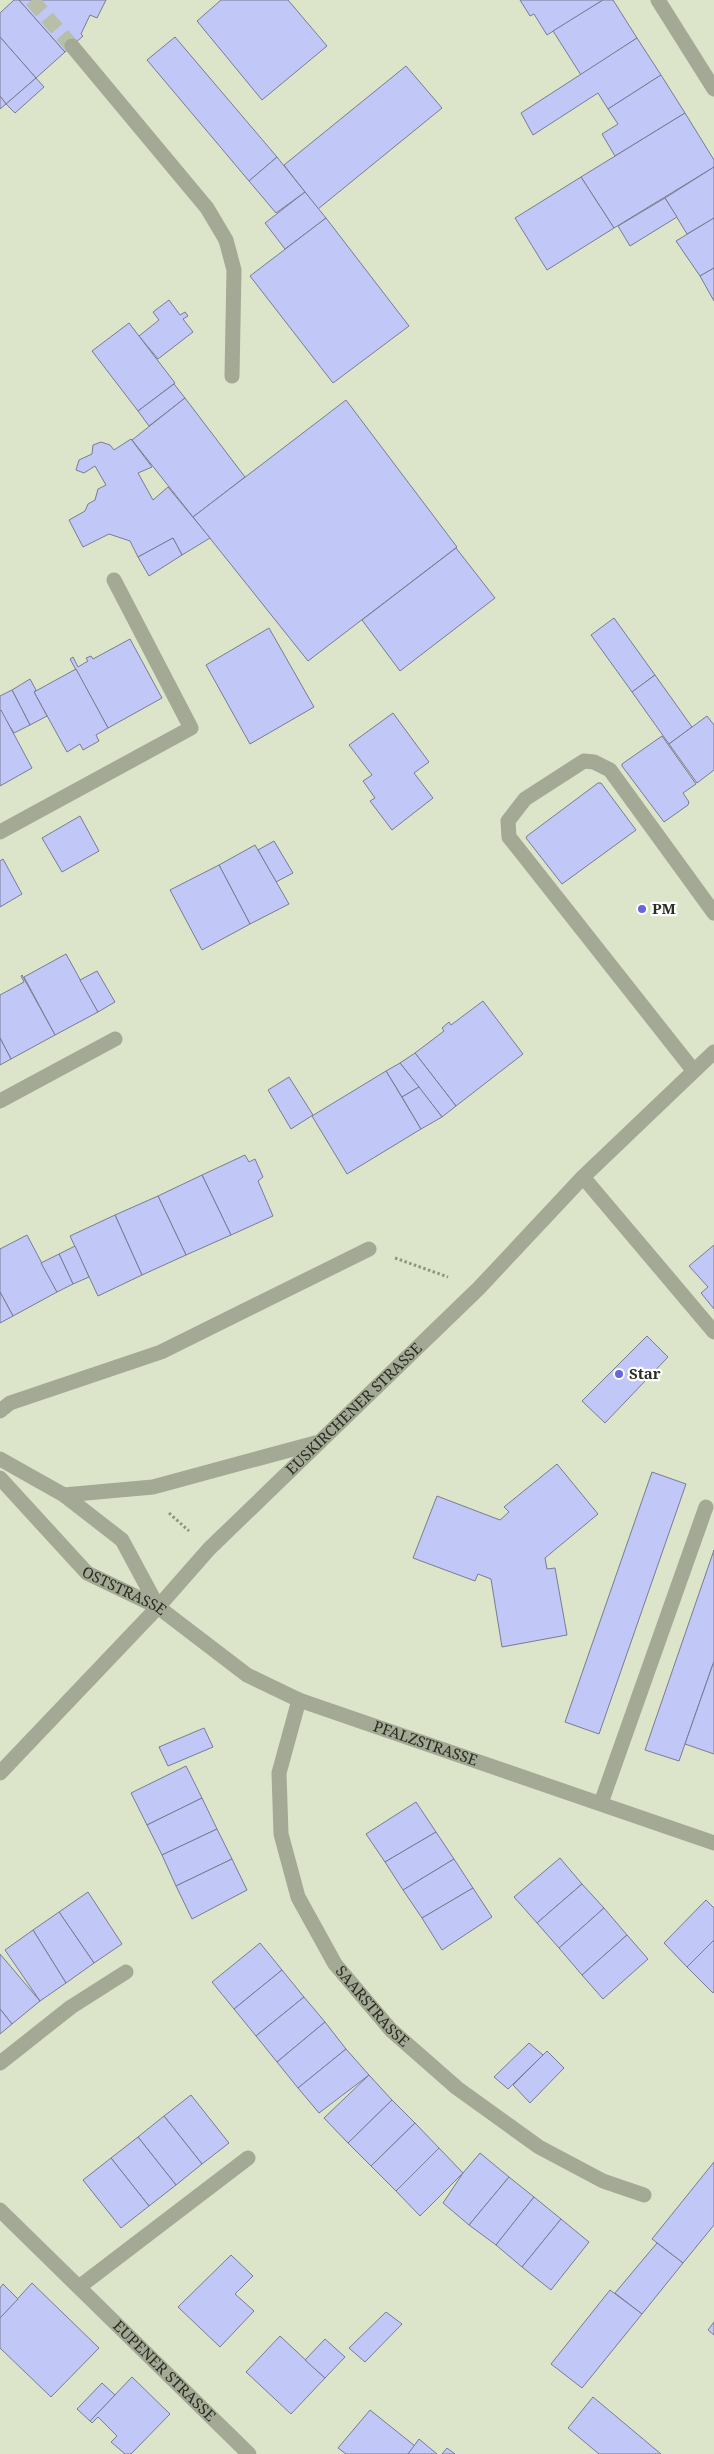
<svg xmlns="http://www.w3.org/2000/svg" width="714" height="2454" viewBox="0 0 714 2454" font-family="'Noto Serif',serif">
<rect width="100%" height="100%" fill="#dce4c9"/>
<g fill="#c1c7f6" stroke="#797c94">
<polygon points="14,0 19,0 65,52 36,78 0,37 0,13"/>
<polygon points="19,0 106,0 97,18 90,15 81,34 83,36 65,52"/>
<polygon points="221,0 288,0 327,46 262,100 197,21"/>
<polygon points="520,0 603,0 547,35 534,14 530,16"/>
<polygon points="603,0 613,0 637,38 581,75 553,31"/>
<polygon points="0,37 36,78 6,104 0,96"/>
<polygon points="175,37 277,157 249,181 147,60"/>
<polygon points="637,38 661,75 608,109 598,93 533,135 521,113"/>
<polygon points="406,66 442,108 318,209 284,165"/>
<polygon points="661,75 685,113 615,156 602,134 618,124 608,109"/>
<polygon points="36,78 44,87 15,113 6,104"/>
<polygon points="0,96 6,104 0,109"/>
<polygon points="685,113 714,160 714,167 614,228 581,177"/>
<polygon points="277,157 305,192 276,213 249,181"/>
<polygon points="714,167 714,218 687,234 665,198"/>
<polygon points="581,177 614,228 547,270 515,218"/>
<polygon points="305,192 326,218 285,249 265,223"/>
<polygon points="665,198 677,217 630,246 618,226"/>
<polygon points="326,218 409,326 333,383 250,276"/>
<polygon points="714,218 714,268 700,276 676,241"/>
<polygon points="714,268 714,301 700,276"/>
<polygon points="169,300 180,315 185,312 188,316 183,319 193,332 158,359 139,336 159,320 153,312"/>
<polygon points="129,323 175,383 138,411 92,351"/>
<polygon points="174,384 185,398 149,426 138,411"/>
<polygon points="185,398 245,477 193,517 132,440"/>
<polygon points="346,400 457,547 308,661 193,517"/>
<polygon points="131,439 152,467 138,473 153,500 168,487 210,538 182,555 173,538 138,557 130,541 109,534 83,547 69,520 85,511 88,504 95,500 98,489 106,485 95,466 84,473 76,470 79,460 92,454 93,445 101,442 110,445 114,450"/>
<polygon points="173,538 182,555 149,576 138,557"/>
<polygon points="456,548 495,598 400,671 362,620"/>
<polygon points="614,618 655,675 632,692 591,635"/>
<polygon points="269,628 314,707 250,744 206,665"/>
<polygon points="130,639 162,698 108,728 70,659 73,657 78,667 88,661 86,658 91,656 93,659"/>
<polygon points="76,669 108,728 96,735 99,741 83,750 80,744 67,752 34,692"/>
<polygon points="655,675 692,727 669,744 632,692"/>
<polygon points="30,679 36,690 34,692 47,716 30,725 12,690"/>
<polygon points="12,690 30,725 14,733 0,711 0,696"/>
<polygon points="1,710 32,768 0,786 0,711"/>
<polygon points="393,713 429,762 414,773 433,798 392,830 370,801 375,798 363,781 372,775 349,745"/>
<polygon points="707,716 714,725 714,770 697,783 669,744"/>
<polygon points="662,736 696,784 683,793 689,802 688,805 664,822 622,766 622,764"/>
<polygon points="598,783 601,783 636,830 562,884 526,838 527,836"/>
<polygon points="80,816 99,851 62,872 42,838"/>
<polygon points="274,841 293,873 276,882 258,850"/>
<polygon points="255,845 289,904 250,924 219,865"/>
<polygon points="3,859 22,894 0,907 0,861"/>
<polygon points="219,865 250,924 202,950 170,890"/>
<polygon points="66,954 98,1012 55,1035 24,977"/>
<polygon points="97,971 115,1002 98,1012 80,980"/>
<polygon points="22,975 55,1035 11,1059 0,1038 0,995 24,982 21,976"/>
<polygon points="483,1001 523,1054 456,1106 415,1053 444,1031 442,1028 449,1022 451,1025"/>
<polygon points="0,1038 11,1059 0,1065"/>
<polygon points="415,1053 456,1106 442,1117 400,1063"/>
<polygon points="400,1063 419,1087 402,1097 386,1071"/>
<polygon points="386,1071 421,1129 347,1174 312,1116"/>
<polygon points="289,1077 313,1115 291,1129 268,1090"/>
<polygon points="419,1087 442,1117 421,1129 402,1097"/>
<polygon points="245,1155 249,1162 255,1159 263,1177 258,1181 273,1216 231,1235 202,1175"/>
<polygon points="202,1175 231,1235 186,1255 158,1196"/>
<polygon points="158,1196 186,1255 142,1275 115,1215"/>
<polygon points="115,1215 142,1275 98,1296 70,1236"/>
<polygon points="27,1235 57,1292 13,1316 0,1292 0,1249"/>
<polygon points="714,1245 714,1309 701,1293 708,1287 689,1266"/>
<polygon points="75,1246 89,1277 73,1284 59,1254"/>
<polygon points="59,1254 73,1284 57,1292 41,1263"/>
<polygon points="0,1292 13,1316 0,1323"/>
<polygon points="647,1336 668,1357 605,1423 582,1401"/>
<polygon points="557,1464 598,1514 545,1558 547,1569 555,1568 567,1635 502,1647 491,1579 478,1574 475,1581 413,1558 437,1496 500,1520 509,1512 504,1507"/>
<polygon points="652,1472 686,1484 599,1734 565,1722"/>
<polygon points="714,1550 714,1661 679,1761 645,1750"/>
<polygon points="713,1664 714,1664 714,1754 685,1744"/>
<polygon points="204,1728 213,1747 168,1766 159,1747"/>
<polygon points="186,1766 202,1798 147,1825 131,1793"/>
<polygon points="202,1798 217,1829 162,1855 147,1825"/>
<polygon points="416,1802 436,1832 385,1862 366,1834"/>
<polygon points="217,1829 232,1859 176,1886 162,1855"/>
<polygon points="436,1832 454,1859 403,1890 385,1862"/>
<polygon points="560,1858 582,1884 537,1923 514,1897"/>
<polygon points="232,1859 247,1890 192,1919 176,1886"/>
<polygon points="454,1859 473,1888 422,1918 403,1890"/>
<polygon points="582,1884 604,1908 559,1948 537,1923"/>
<polygon points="473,1888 492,1917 442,1950 422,1918"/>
<polygon points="88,1892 122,1944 94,1963 59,1912"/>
<polygon points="706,1900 714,1908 714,1940 687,1967 664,1943"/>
<polygon points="604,1908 627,1935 582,1975 559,1948"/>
<polygon points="59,1912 94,1963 66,1983 33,1930"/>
<polygon points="33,1930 66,1983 40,2001 5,1950"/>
<polygon points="627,1935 648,1959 603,1999 582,1975"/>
<polygon points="714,1940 714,1991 713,1993 687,1967"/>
<polygon points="260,1943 282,1970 234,2009 212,1982"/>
<polygon points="0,1954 40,2001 12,2024 0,2009"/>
<polygon points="282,1970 304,1997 256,2036 234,2009"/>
<polygon points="304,1997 325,2022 277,2062 256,2036"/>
<polygon points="0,2009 12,2024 0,2034"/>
<polygon points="325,2022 346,2049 298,2088 277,2062"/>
<polygon points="529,2043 543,2055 508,2089 494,2077"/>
<polygon points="346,2049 369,2075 319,2113 298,2088"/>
<polygon points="547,2051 564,2068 530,2103 513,2085"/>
<polygon points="369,2075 392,2100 348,2143 324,2118"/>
<polygon points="191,2095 229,2143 202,2164 164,2116"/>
<polygon points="392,2100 415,2123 371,2166 348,2143"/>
<polygon points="164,2116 202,2164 176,2185 138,2137"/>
<polygon points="415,2123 439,2148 396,2191 371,2166"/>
<polygon points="138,2137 176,2185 149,2206 111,2158"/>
<polygon points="439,2148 463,2173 420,2216 396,2191"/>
<polygon points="480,2153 509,2177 469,2225 443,2203 463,2173"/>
<polygon points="111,2158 149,2206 121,2228 83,2180"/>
<polygon points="714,2162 714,2225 683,2263 652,2239"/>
<polygon points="509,2177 534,2197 496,2245 469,2225"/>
<polygon points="534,2197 561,2219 522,2267 496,2245"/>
<polygon points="561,2219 589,2242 551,2290 522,2267"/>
<polygon points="657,2243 683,2263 642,2314 615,2293"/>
<polygon points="231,2255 253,2276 235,2294 254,2311 220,2347 178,2307"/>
<polygon points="32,2283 99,2348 51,2397 0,2348 0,2318"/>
<polygon points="3,2284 18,2299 0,2318 0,2288"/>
<polygon points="610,2290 642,2314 582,2388 551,2364"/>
<polygon points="386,2312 402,2324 365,2362 349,2348"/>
<polygon points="714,2322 714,2335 708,2330"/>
<polygon points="280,2336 325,2378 291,2414 246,2372"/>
<polygon points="325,2339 345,2357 325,2378 305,2360"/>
<polygon points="132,2377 170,2414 131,2454 125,2454 111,2442 117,2436 98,2417 92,2423 90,2421"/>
<polygon points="102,2383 115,2395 90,2421 77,2409"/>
<polygon points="593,2397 661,2454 599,2454 568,2428"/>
<polygon points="370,2410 415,2446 408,2454 346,2454 338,2448"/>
<polygon points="419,2439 437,2454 408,2454"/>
<polygon points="447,2448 455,2454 442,2454"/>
</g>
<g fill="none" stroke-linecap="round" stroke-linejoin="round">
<polyline stroke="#b8bfa8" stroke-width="15" stroke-dasharray="15 8" stroke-linecap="butt" points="32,0 72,46"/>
<g stroke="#8f9581" stroke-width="3" stroke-dasharray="2.5 2.5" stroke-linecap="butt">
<polyline points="395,1258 448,1277"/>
<polyline points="169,1513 189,1531"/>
</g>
<g stroke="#a3a995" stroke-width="15">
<polyline points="658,0 714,89"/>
<polyline points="72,46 207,208 226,240 234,270 232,376"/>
<polyline points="0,832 191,728 114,580"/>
<polyline points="693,1070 509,837 508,821 525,799 584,761 594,762 610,770 714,913"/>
<polyline points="0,1101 115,1039"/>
<polyline points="583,1177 714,1332"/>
<polyline points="0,1411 10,1403 161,1352 369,1249"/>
<polyline points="0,1459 64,1495 122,1540 158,1607"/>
<path id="s1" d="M0,1478l87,95 71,34 89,68 52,25 415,143"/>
<polyline points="64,1495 153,1487 319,1442"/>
<path id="s2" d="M299,1700l-20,73 2,61 17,63 37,67 56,66 66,58 82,59 64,34 41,14"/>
<path id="s3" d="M0,1773l158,-166 51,-58 270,-261 104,-111 131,-125"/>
<polyline points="601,1803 706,1507"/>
<polyline points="0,2063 71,2007 126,1972"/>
<path id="s4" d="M0,2210l249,244"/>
<polyline points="79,2287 248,2158"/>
</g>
</g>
<g fill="#6565de" stroke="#fff" stroke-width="2">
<circle cx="642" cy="909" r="5"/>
<circle cx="619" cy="1374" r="5"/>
</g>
<g text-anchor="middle" stroke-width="4.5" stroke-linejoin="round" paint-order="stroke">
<g font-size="15" font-weight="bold" fill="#2a2d22" stroke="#fff" text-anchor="start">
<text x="652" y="914">PM</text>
<text x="629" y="1379">Star</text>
</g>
<g font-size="15" fill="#2a2d22" stroke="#fff">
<text dy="5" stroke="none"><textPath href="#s3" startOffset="508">EUSKIRCHENER STRASSE</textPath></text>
<text dy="5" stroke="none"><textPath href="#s1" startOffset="170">OSTSTRASSE</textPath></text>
<text dy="5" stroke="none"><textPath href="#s1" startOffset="511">PFALZSTRASSE</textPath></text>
<text dy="5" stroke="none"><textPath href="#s2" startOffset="335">SAARSTRASSE</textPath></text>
<text dy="5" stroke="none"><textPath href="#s4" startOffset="230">EUPENER STRASSE</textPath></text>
</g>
</g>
</svg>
